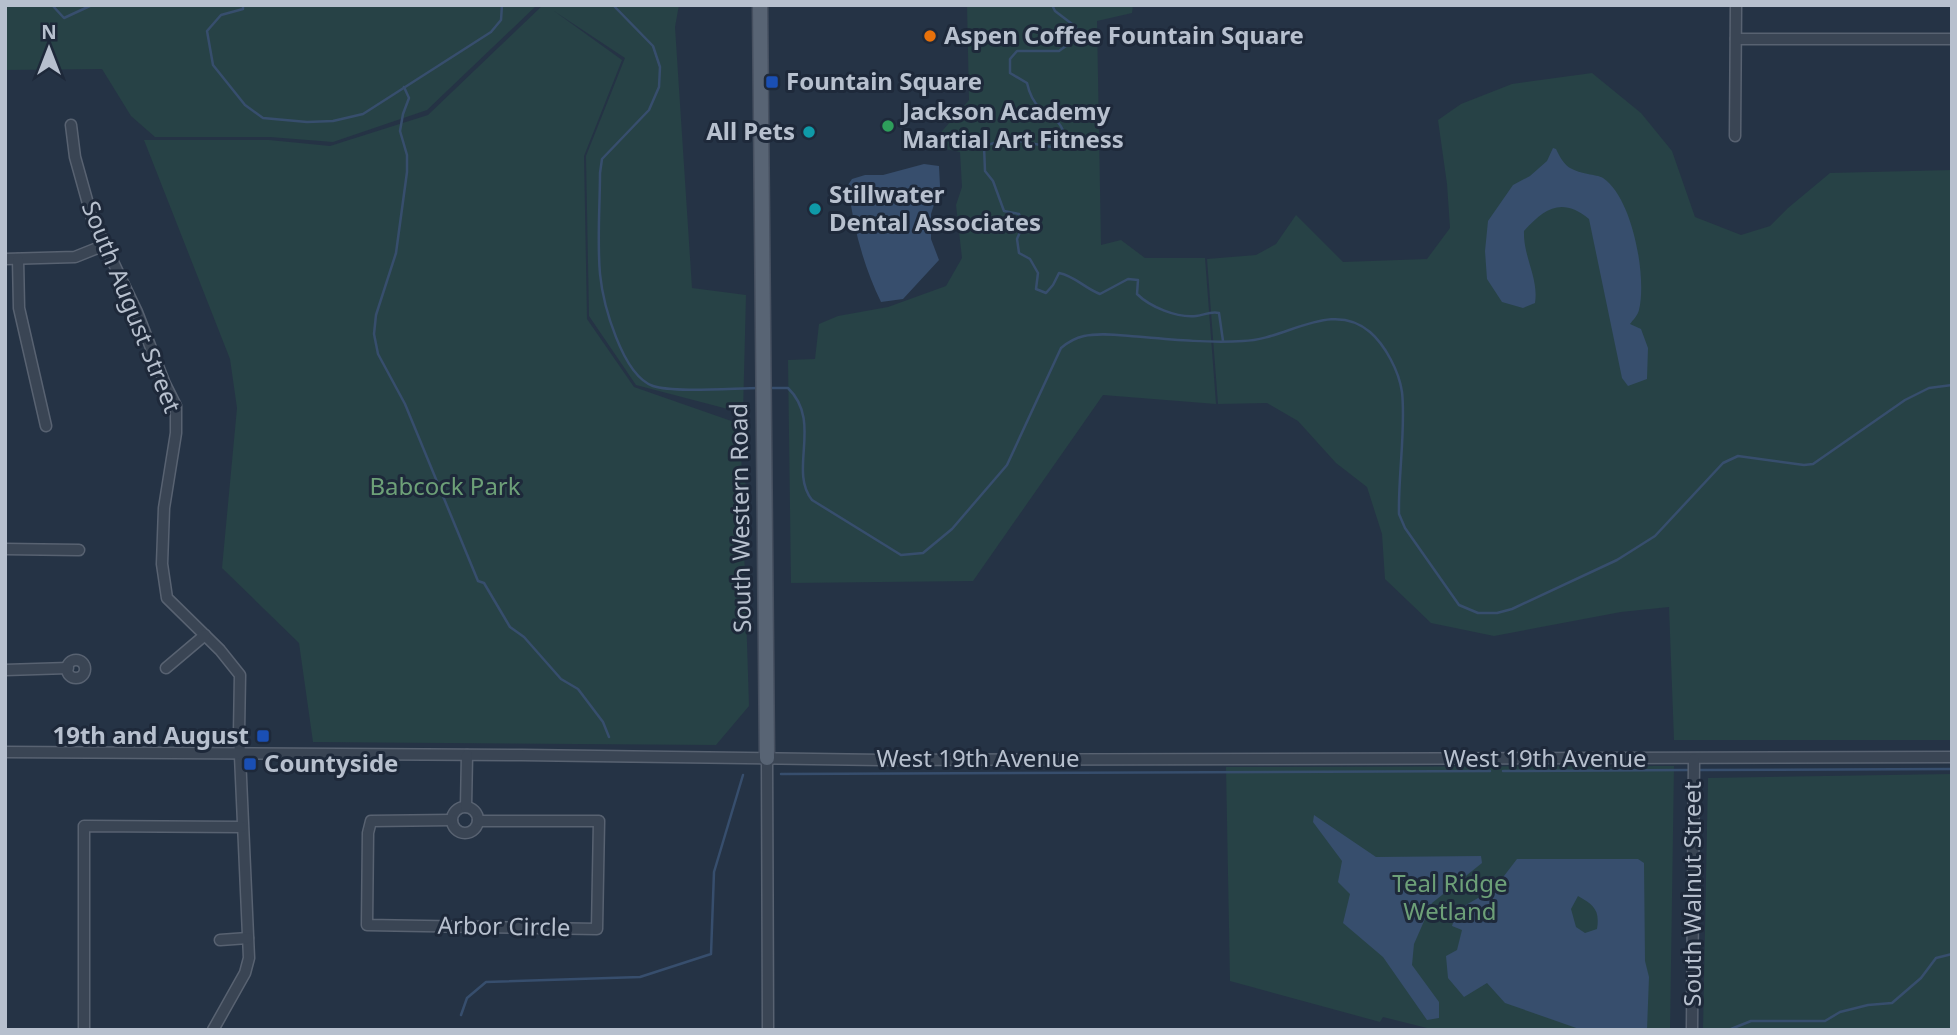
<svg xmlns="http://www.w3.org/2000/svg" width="1957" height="1035" viewBox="0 0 1957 1035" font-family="'Noto Sans',sans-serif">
<rect width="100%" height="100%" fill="#253345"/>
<g fill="#274246">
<polygon points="5,5 537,5 427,110 333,142 270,137 155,137 131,116 102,69 5,70"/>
<polygon points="543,5 679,5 675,27 692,288 746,295 743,413 636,385 589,316 586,156 625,58 554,11 622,60 584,156 587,319 634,387 740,424 742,478 749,489 743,516 749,706 716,745 313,742 299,643 222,568 237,408 230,359 144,140 269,140 330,146 428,115"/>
<polygon points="967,5 1133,5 1132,13 1097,21 1101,245 1121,240 1145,258 1205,258 1216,404 1103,395 973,581 791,583 788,360 815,359 819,324 838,316 888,307 946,286 962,258 956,205 962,187 960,152 941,148 937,137 969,100"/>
<polygon points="1592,73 1641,113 1672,151 1695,217 1741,235 1770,226 1788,208 1830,173 1952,170 1952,740 1674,740 1669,607 1621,612 1494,636 1431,623 1385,579 1382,534 1367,487 1336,463 1298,421 1267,403 1218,404 1207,259 1256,255 1276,244 1296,215 1343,262 1427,259 1450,228 1447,184 1438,120 1461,104 1512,84"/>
<polygon points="1674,766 1670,1030 1435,1030 1383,1017 1380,1022 1230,981 1226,767"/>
<polygon points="1952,774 1952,1030 1703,1030 1708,778"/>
</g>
<g fill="#374e6d" fill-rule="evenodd">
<path d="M1553,148l3,1c8,17 13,21 32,25 5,1 12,2 15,4 30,20 44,100 36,132 -1,5 -6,10 -9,14l11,5 7,19 -1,31 -19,7 -6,-8 -33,-159c-27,-22 -44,-11 -65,12 -1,26 15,47 11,72l-12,5 -21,-6 -15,-23 -2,-28 3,-30 25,-36 17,-9 17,-15z"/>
<path d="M924,164l15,2 1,20 -9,28v25l8,21 -36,39 -22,3c-18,-37 -28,-76 -33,-117l4,-6 13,-4h18z"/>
<polygon points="1314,815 1376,857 1481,856 1482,863 1432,903 1414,944 1412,965 1439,1002 1439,1018 1427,1020 1383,957 1343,923 1350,894 1338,882 1342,861 1313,822"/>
<path d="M1517,859h121l6,4 1,98 4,16 -2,53h-65l-77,-27 -18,-20 -23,14 -16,-19 -2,-22 11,-6 5,-20 -10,-4 5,-16 37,-21zM1578,896c16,9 22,14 19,33l-12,4 -9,-6 -5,-18z"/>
</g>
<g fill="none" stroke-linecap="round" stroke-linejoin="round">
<g stroke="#374e6d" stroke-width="2.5">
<polyline points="52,5 64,18 92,5"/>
<polyline points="243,5 243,9 221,15 207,31 213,65 245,105 263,118 307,122 333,121 363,114 491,32 501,20 502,5"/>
<path d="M613,5l40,41 7,21 -1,20 -10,23 -47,49 -2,14c0,33 -3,68 0,101 3,30 22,101 53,112 21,7 82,2 107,2"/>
<path d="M1052,5l3,6 21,16v12l-17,12h-42l-7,8v14l17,10c2,9 5,18 13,25 12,12 19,9 25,28l-8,12 -49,-9 -24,7 1,25 8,10 11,30 15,3 4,11 -6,14 2,14 11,6 8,14 -2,16 10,4 7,-8 6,-12c16,3 25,15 41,21l28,-15 10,1 -1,14c13,13 40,24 59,22 9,-1 14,-5 23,-3l4,28"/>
<polyline points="404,87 409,98 403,114 400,131 407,155 407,172 396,253 376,315 374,334 378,354 405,404 478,581 484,583 510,627 524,637 561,679 578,689 603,722 609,737"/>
<path d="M770,388h18c35,34 0,82 24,112l89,55 22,-2 29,-24 55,-64 54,-117c7,-6 14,-10 23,-12 18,-4 40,0 59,1 33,3 67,6 100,4 43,-1 89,-42 127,-9 15,13 29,39 32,60 4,36 -4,84 -3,122l6,14 54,77 19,8h19l15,-4 105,-49 38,-24 68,-73 15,-7 66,9 9,-1 92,-64 24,-12 23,-3"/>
<polyline points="1700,770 1952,769"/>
<polyline points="1503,771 1687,770"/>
<polyline points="781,774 1490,771"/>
<polyline points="461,1015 467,998 486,982 640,977 711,954 714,872 743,775"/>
<polyline points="1731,1029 1751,1021 1825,1021 1840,1012 1868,1005 1892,1003 1921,978 1936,958 1952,954"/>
</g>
<defs>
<g id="minor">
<polyline points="1736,39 1952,39"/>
<polyline points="71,125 75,157 92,218 137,312 165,384 176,406 176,433 164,508 162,564 167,598 220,650 240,675 239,733 249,958 245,973 213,1030"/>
<polyline points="1735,136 1736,5"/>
<polyline points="5,259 75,257 105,245"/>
<polyline points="18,259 19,308 46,426"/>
<polyline points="5,549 79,550"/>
<circle cx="76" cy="669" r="9"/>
<polyline points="166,668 205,635"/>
<polyline points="5,670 68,668"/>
<polyline points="5,752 522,755 882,760 1952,757"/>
<polyline points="767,758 768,1030"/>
<circle cx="465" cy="820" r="13"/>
<polyline points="466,807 467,755"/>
<polyline points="452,820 371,821 368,833 367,925 597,929 599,821 478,821"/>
<polyline points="220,940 248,938"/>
<polyline points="84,1030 84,826 242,827"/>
<polyline points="1692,1030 1694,759"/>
</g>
<polyline id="major" points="760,5 767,758"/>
</defs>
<use href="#minor" stroke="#586271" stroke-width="13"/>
<use href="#major" stroke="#465060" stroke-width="17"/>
<use href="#minor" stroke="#3a4554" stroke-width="10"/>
<use href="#major" stroke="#586474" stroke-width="14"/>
</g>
<circle fill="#e8710a" stroke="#1e293a" stroke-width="2.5" cx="930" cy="36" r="7"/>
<g fill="#1a4fb4" stroke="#1e293a" stroke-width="2.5">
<rect x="765" y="75" width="14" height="14" rx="3.5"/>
<rect x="256" y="729" width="14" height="14" rx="3.5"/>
<rect x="243" y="757" width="14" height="14" rx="3.5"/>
</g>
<circle fill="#2e9e5b" stroke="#1e293a" stroke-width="2.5" cx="888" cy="126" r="7"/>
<g fill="#0f9aa8" stroke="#1e293a" stroke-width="2.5">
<circle cx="809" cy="132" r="7"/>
<circle cx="815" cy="209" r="7"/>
</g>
<g text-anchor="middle" stroke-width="6" stroke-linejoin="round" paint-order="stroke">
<g font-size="24" font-weight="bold" fill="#b7c0ce" stroke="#1e293a" text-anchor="start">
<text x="944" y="44">Aspen Coffee Fountain Square</text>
<text x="786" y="90">Fountain Square</text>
<text x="902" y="120">Jackson Academy<tspan x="902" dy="28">Martial Art Fitness</tspan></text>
<text x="795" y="140" text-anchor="end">All Pets</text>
<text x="829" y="203">Stillwater<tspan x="829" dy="28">Dental Associates</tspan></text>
<text x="249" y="744" text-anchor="end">19th and August</text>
<text x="264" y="772">Countyside</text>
</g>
<g font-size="24" fill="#b7c0ce" stroke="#1e293a">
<text transform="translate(131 307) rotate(68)" y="8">South August Street</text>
<text transform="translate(741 518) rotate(-91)" y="8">South Western Road</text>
<text x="978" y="767">West 19th Avenue</text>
<text x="1545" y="767">West 19th Avenue</text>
<text transform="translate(1693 894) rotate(-90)" y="8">South Walnut Street</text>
<text transform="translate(504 927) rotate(1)" y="8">Arbor Circle</text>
</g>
<g font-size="24" fill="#6da078" stroke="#1e293a">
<text x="445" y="495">Babcock Park</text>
<text x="1450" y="892">Teal Ridge<tspan x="1450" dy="28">Wetland</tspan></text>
</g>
</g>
<rect width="1957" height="1035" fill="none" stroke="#b7c0ce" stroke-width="14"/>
<g transform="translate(49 49)" stroke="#1e293a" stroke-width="5" paint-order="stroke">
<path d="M0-5L12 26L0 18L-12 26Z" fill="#b7c0ce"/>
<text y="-10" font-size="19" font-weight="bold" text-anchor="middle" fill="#b7c0ce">N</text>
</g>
</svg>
